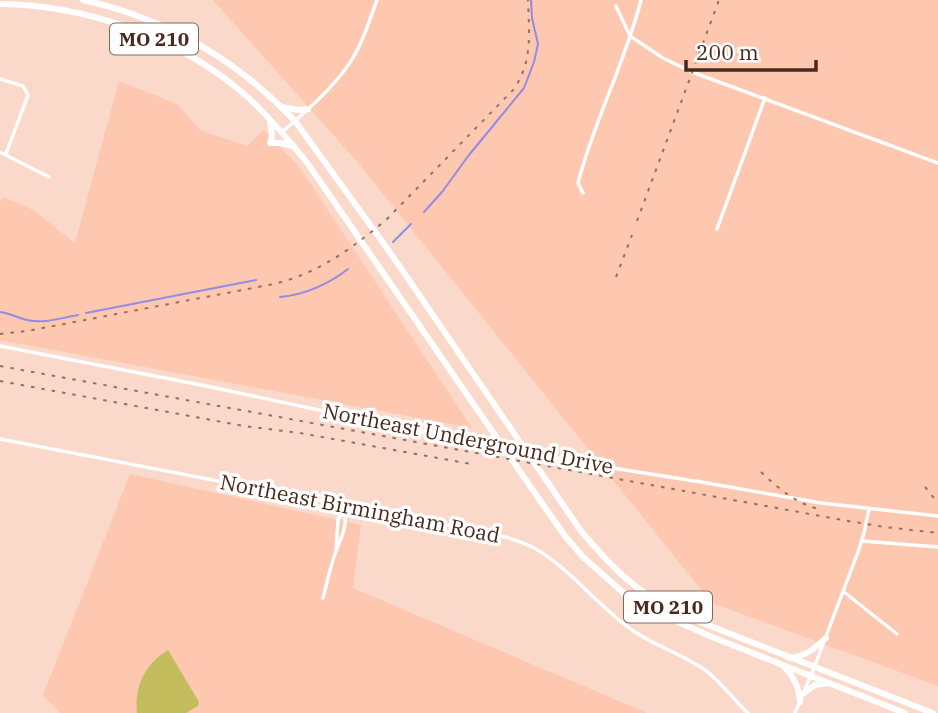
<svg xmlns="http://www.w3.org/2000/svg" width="938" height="713" viewBox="0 0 938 713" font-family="'IBM Plex Serif',serif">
<rect width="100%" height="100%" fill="#fad9ca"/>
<g fill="#fdc7b0">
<polygon points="213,0 938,0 938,686 712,603 359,164"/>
<polygon points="119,81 177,104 200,130 247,146 264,130 300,168 472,428 0,340 0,203 3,197 33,210 75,243"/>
<polygon points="130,474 361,525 353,588 647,713 60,713 43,695"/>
</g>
<path fill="#c3bc5d" d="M168,650l31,52 -1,4 -12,7h-49c-3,-27 8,-49 31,-63z"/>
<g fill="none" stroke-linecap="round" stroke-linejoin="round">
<g stroke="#928de3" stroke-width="2">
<polyline points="424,212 442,192 469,155 524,88 534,62 538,44 532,18 531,0"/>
<polyline points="393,242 411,224"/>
<path d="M280,297c24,-2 49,-13 68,-28"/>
<path d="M0,312c10,1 18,6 27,8 17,4 34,-2 51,-5"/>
<polyline points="86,313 256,280"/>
</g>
<g stroke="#fff" stroke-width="3.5">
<polyline points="616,6 630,36 663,58 692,72 938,163"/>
<polyline points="0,79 23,86 28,95 6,154"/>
<path d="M282,132c24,-20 57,-49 72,-76 10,-17 16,-37 23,-56"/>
<polyline points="0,152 49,177"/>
<path d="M583,193l-5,-10c16,-62 47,-120 63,-183"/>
<polyline points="717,229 765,98"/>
<polyline points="0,346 201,385 480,444 619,469 701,482 821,503 938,516"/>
<path d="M0,439l463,89c25,5 51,9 73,21 37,22 63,59 99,83 21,14 46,22 67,36 18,12 30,30 46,45"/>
<polyline points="862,541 938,547"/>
<polyline points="336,551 338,520 343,508"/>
<polyline points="844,592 897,634"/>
<path d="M323,598c4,-15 7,-30 12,-44 7,-20 13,-25 9,-48"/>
<polyline points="795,713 814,668 858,552 864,533 869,509"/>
</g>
<g stroke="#fff" stroke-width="6">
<path d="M83,0c83,18 154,60 212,121l94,130 192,280c23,27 47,54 78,71 12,7 24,12 36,18l238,93"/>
<path d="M0,4c86,1 177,33 243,89 24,21 45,46 65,71l231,335 26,37 18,21 44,39 29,16 56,25 193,76"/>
<polyline points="282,107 298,110 308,109"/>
<polyline points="270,121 272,136 270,143 281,143 293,146"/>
<path d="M789,658c17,-2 24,-8 37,-20"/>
<path d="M783,666c11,11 16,21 17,36"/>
<polyline points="804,693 815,685 828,683"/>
</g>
<g stroke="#917162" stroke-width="2" stroke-dasharray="3.5 7" stroke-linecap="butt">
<polyline points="637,221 719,0"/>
<polyline points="616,277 632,235"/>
<path d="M0,334l27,-3 247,-47c45,-11 77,-35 112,-64l128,-131c19,-28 15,-57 14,-89"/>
<polyline points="0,366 848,521 885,527 938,533"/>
<polyline points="0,381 244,426 300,433 471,464"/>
<path d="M761,472c17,16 33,30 57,37"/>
<polyline points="925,487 938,503"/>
</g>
</g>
<g text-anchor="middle" stroke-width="7" stroke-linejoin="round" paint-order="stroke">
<g fill="#fff" stroke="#7f695f" stroke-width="2">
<rect x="110" y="23.5" width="88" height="31" rx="5"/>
<rect x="624" y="591.5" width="88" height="31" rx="5"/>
</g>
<g font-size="19" font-weight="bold" fill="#48291b">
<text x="154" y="46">MO 210</text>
<text x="668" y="614">MO 210</text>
</g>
<g font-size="21" fill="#48291b" stroke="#fff">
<text transform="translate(468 439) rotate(11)" y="7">Northeast Underground Drive</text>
<text transform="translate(360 509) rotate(11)" y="7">Northeast Birmingham Road</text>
</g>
</g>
<path d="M686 60v10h130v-10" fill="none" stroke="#48291b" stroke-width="3.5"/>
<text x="696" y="60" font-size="21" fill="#48291b" stroke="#ffffff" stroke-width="5" paint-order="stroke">200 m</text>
</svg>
